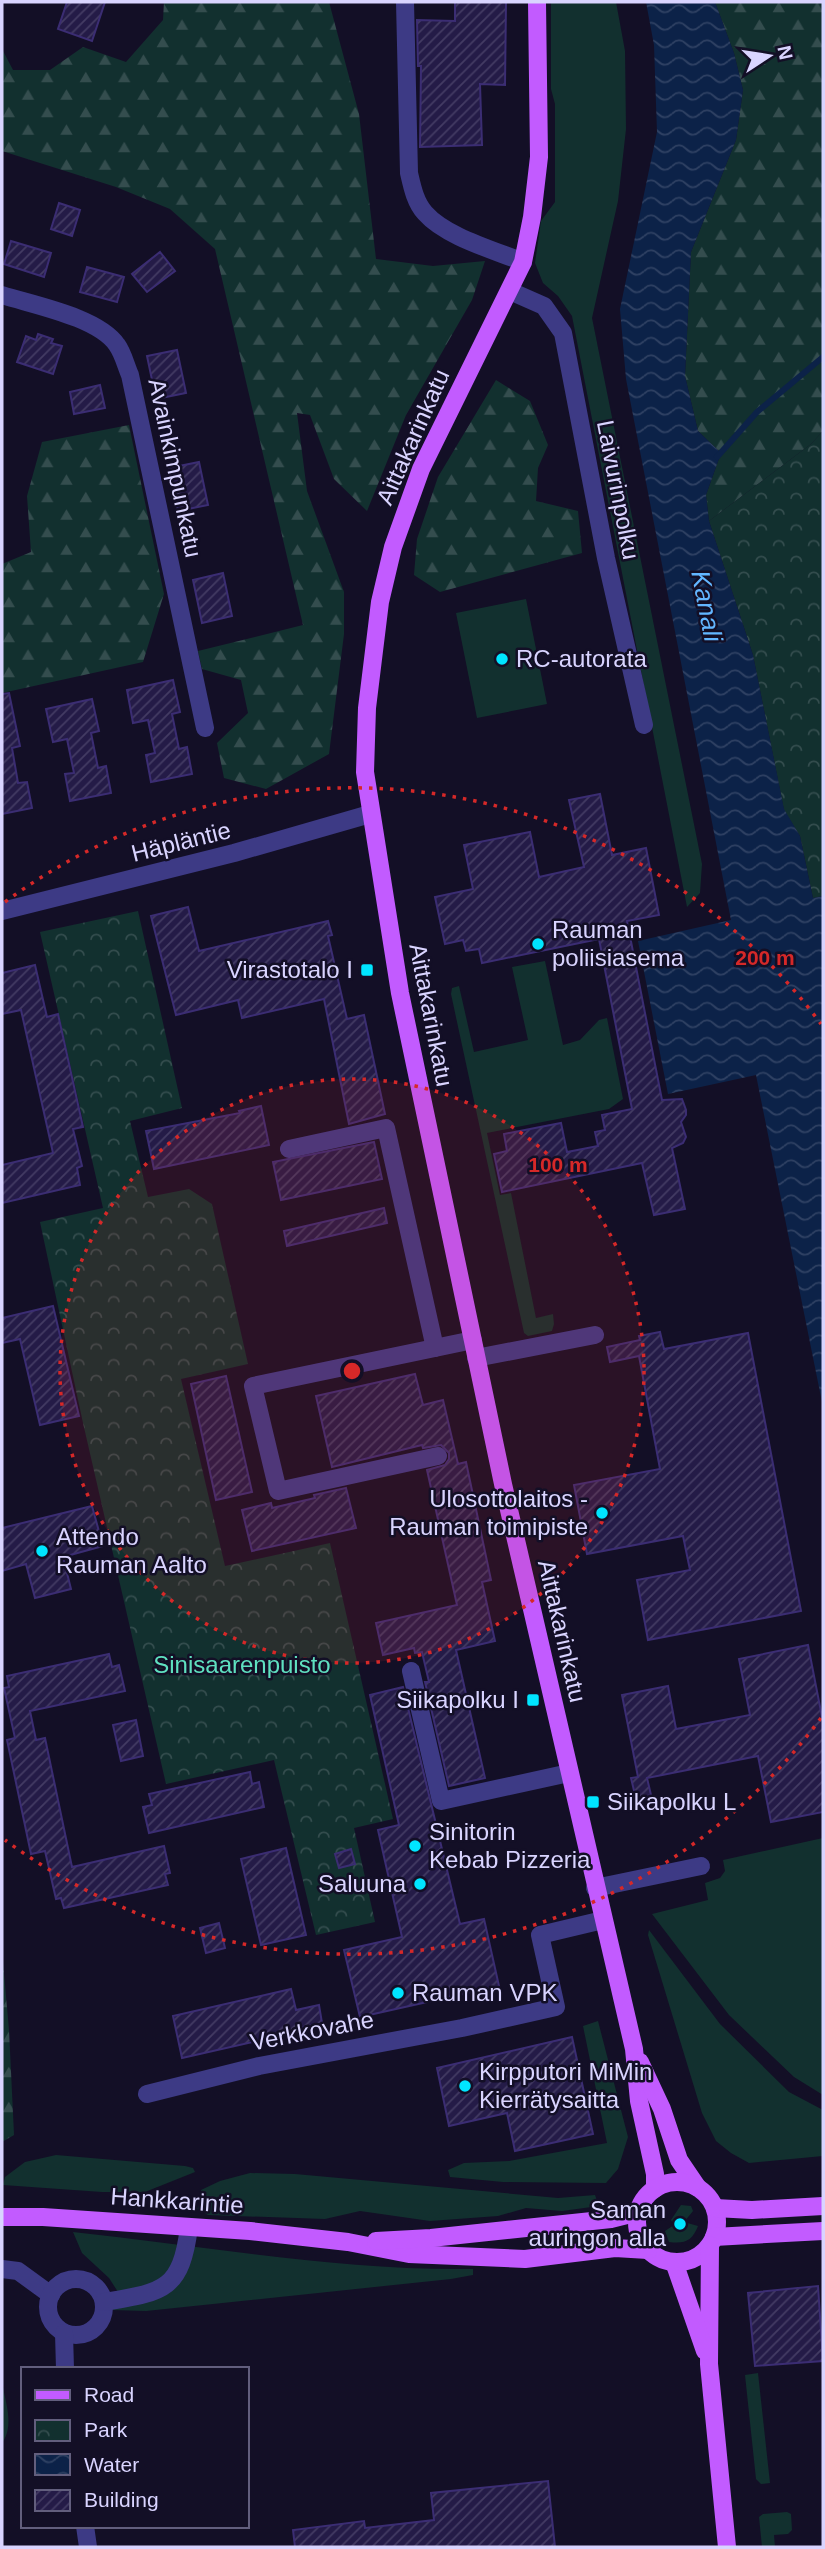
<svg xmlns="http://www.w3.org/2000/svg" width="825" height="2549" viewBox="0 0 825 2549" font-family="Arial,sans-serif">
<defs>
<pattern id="forest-firs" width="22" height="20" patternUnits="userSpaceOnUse" patternTransform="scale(1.75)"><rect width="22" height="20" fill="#12302f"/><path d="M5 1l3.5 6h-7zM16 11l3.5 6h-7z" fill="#344d4e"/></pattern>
<pattern id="park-crowns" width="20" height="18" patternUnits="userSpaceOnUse" patternTransform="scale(1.75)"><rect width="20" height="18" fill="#12302f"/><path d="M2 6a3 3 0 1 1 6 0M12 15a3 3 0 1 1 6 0" fill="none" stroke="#344d4e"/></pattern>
<pattern id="water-waves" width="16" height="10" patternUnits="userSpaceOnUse" patternTransform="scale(1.75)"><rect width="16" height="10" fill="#0c2248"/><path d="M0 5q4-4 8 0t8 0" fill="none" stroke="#2f4163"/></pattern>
<pattern id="building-hatch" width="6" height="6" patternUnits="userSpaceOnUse" patternTransform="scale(1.75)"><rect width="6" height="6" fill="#241b47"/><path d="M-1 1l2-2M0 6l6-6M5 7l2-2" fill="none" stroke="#433b63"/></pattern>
</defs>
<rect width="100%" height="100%" fill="#130f26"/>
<g fill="#12302f">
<polygon points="551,2 616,2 625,51 626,129 618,201 592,318 702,864 700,893 687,907 572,316 558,296 543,283 535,263 541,221 555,202 555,104 551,89"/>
<polygon points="526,599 547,704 477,718 456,613"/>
<polygon points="545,961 563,1045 580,1040 599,1020 607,1018 623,1099 609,1109 487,1133 500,1195 511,1193 536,1318 553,1314 554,1324 552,1331 528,1336 524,1333 451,994 452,988 459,986 474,1052 528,1040 512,967"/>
<polygon points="823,1838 823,2095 794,2077 729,2015 652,1914 708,1900 705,1883 720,1878 725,1871 723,1860"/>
<polygon points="649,1930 720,2024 789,2092 823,2110 823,2156 749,2163 731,2153 716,2141 702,2113 648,1935"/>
<polygon points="598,2021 628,2137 618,2169 606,2183 503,2182 450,2177 448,2170 464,2163 509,2161 607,2143 583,2026"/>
<polygon points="56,2155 185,2166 193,2168 195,2172 145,2192 102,2192 3,2185 5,2177 25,2162"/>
<polygon points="250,2173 295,2174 558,2198 595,2195 599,2206 562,2211 526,2208 498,2216 430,2221 360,2211 325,2219 208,2215 197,2209 201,2201 201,2190 220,2181"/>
<path d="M681,2205l10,1 2,5 -9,11 14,4c-6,15 -13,18 -29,16l-4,-11 9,-6 -3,-5z"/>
<path d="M73,2232c133,14 266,39 400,37v6l-22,4 -305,32 -34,-1 8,-15 -11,-17 -27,-25z"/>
<polygon points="758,2373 770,2483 761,2484 756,2479 745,2375"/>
<path d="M2,2382c3,19 13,44 0,61z"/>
<polygon points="787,2512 791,2514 792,2530 788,2534 774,2535 775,2547 762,2547 759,2517 763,2514"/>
</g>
<g fill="url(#forest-firs)">
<polygon points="164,2 329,2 359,114 376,259 433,266 485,261 472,300 406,415 367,511 334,479 310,415 297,413 307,491 344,592 344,634 329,754 266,789 224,778 217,743 248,713 241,680 202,669 198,651 303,625 215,249 170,209 116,187 2,151 2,49 13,70 50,70 83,47 126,62 163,20"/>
<polygon points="715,2 823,2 823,431 811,444 709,521 706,495 721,453 698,431 685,376 691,252 736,140 743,90 734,53"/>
<polygon points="496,380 530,401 548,445 538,468 536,501 578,511 582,553 440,592 414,575 417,539 438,477"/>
<polygon points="129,425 164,594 143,662 2,693 2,564 31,552 27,496 42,442"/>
<polygon points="2,1951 9,2030 14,2135 2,2142"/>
</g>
<g fill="url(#park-crowns)">
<polygon points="823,431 823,896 813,898 800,836 784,810 753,655 709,521 811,444"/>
<polygon points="138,911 182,1108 130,1121 148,1197 189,1189 212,1204 248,1364 181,1379 225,1566 330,1543 393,1819 354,1828 375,1922 316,1935 274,1760 166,1784 83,1423 40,1222 103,1208 40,932"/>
</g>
<polygon fill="url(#water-waves)" points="646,2 715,2 734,53 743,90 736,140 691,252 685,376 698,431 721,453 706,495 709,521 753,655 784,809 800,836 813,898 823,896 823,1407 756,1075 668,1094 638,941 731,920 626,379 620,309 657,132 654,45"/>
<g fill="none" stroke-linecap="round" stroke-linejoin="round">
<polyline stroke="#0c2248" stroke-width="6" points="717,457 757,412 823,357"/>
</g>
<g fill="url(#building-hatch)" stroke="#3b2d73" stroke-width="2">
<polygon points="67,2 105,2 92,41 58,29"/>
<polygon points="455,2 506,2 505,85 480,84 482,145 420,147 421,66 418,66 417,20 455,21"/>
<polygon points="59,203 80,210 72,236 51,229"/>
<polygon points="11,241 51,253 44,277 4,264"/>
<polygon points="160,252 175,271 147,292 132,274"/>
<polygon points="87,267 124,277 117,302 80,292"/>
<polygon points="38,334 53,339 51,343 62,346 53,374 17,362 26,336 36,340"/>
<polygon points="177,350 186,393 156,399 147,356"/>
<polygon points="100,385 105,408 74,414 70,392"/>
<polygon points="199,462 208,505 178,511 169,468"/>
<polygon points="223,573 232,616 202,623 193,580"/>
<polygon points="173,680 180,712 172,714 179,749 187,747 192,774 151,782 146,755 155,753 148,720 133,723 127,690"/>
<polygon points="9,693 20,746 12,748 18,783 27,782 32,808 2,814 2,694"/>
<polygon points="92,699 99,731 91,733 98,768 106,766 111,793 70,801 65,774 74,773 67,739 53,742 46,709"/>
<polygon points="600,794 612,855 646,848 659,915 627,921 662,1100 682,1099 686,1110 686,1115 681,1122 686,1137 683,1143 672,1148 685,1209 654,1215 642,1163 502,1192 494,1154 507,1151 504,1134 561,1123 567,1152 598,1146 595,1132 605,1130 602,1115 632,1109 599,939 482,963 479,949 466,951 463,940 445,944 435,897 473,889 464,845 530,832 539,877 584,867 569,800"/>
<polygon points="188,907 199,951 328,921 332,935 328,936 347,1019 364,1015 385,1114 349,1124 324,999 242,1018 238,1000 176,1015 151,916"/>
<polygon points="35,965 47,1017 58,1014 83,1127 73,1129 82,1166 77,1168 80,1185 2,1203 2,1165 53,1153 21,1010 2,1014 2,973"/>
<polygon points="261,1106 269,1145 154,1169 146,1131 240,1113 239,1111"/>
<polygon points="374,1142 382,1179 281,1200 273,1162"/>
<polygon points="384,1208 387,1223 287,1246 284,1231"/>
<polygon points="53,1306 79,1416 40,1425 20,1339 2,1343 2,1318"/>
<polygon points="660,1332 664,1349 748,1333 801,1611 648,1640 637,1580 690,1570 683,1536 587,1554 574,1485 660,1469 639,1356 610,1362 607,1347 640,1340 639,1336"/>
<polygon points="415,1374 423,1405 443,1400 458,1464 466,1462 491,1580 482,1582 495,1641 456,1650 485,1778 449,1786 425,1682 429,1682 422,1652 415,1653 414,1648 383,1655 376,1623 457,1605 427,1470 445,1465 449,1459 449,1453 441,1445 423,1448 422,1445 332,1467 316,1396"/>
<polygon points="226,1376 252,1492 216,1500 191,1384"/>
<polygon points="346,1488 356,1528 252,1551 242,1510 271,1503 272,1508 315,1498 314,1495"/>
<polygon points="92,1506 103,1546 63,1557 71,1589 35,1598 26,1564 2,1571 2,1528"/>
<polygon points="808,1645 823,1722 823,1812 771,1822 758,1756 647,1778 651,1795 636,1799 631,1778 638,1777 622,1695 668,1686 676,1729 750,1715 739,1659"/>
<polygon points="109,1654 112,1667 119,1665 125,1691 30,1711 36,1740 45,1738 72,1867 164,1846 170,1873 165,1874 168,1885 64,1908 61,1898 56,1899 45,1851 31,1854 7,1740 15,1738 4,1688 9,1687 7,1676"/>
<polygon points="403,1687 460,1924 484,1919 499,1986 360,2017 344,1950 402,1937 378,1830 399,1825 370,1695"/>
<polygon points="136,1720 143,1756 121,1761 113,1725"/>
<polygon points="250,1772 252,1784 259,1782 264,1807 149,1833 143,1807 152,1805 149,1794"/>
<polygon points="286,1848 306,1935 261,1945 241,1859"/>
<polygon points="351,1849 355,1864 339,1868 335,1854"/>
<polygon points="219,1923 225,1948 206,1953 200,1928"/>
<polygon points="291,1989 296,2010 319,2005 322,2023 300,2028 301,2031 182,2058 173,2016"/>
<polygon points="572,2037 593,2134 515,2151 507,2113 449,2126 437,2068"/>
<polygon points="818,2286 823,2361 755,2366 748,2293"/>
<polygon points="548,2481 555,2547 295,2547 293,2530 364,2521 365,2528 434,2520 431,2493"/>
</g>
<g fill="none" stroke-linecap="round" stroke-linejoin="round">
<g stroke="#3d3a85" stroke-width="18">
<path d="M405,2l4,171c3,13 6,29 16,40 21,24 69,37 98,49"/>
<polyline points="510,291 544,306 563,333 606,558 644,725"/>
<path d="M2,295c31,10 96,22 115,50 6,8 9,21 13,30l75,353"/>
<polyline points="2,911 234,853 370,814"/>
<polyline points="289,1149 386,1128 435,1348"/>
<polyline points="476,1358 595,1335"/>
<polyline points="438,1456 278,1491 253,1386 473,1340"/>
<polyline points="411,1671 441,1801 569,1773"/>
<polyline points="595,1888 701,1866"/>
<polyline points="147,2094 259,2066 462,2028 556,2007 540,1935 603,1920"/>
<polyline points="2,2269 18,2271 51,2295"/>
<circle cx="76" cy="2307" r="28"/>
<path d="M104,2302c59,-10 77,-11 85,-75"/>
<polyline points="64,2333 65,2369"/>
<polyline points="85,2526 88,2547"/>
</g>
<g stroke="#c25bff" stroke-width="18">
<polyline points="537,2 539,157 532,217 523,262 421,469 393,547 380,602 367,708 365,772 400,993 503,1484 634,2049 639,2101 655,2174 655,2189"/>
<polyline points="640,2062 662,2109 679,2160 698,2188"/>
<circle cx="677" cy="2222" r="40"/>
<polyline points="715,2208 752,2210 823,2206"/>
<polyline points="2,2217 43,2217 250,2231 348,2242 409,2254 525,2259 615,2248 648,2250"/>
<polyline points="714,2237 823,2231"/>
<polyline points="376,2241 431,2238 611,2219 639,2212"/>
<polyline points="710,2245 709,2364 727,2547"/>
<polyline points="674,2262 705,2351"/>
</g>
</g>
<circle cx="352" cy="1371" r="292" fill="#d62828" fill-opacity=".12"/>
<g fill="none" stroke="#d62828" stroke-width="3.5" stroke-dasharray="3.5 7">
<circle cx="352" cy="1371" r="292"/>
<path d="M821 1718A584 584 0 0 1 5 1840M5 902A584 584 0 0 1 821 1024"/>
</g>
<g fill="#00e5ff" stroke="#130f26" stroke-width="2.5">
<circle cx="502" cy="659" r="7"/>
<circle cx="538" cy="944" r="7"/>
<rect x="360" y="963" width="14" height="14" rx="3.5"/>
<circle cx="602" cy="1513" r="7"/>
<circle cx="42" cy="1551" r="7"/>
<rect x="526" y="1693" width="14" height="14" rx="3.5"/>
<rect x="586" y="1795" width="14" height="14" rx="3.5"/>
<circle cx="415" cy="1846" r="7"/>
<circle cx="420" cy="1884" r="7"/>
<circle cx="398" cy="1993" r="7"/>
<circle cx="465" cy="2086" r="7"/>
<circle cx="680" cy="2224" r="7"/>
</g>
<g text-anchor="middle" stroke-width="5" stroke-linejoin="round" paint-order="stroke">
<g font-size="24" fill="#d9d4ff" stroke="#130f26">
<text transform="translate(413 437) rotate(-66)" y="8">Aittakarinkatu</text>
<text transform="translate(175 468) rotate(78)" y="8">Avainkimpunkatu</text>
<text transform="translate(618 490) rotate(79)" y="8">Laivurinpolku</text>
<text transform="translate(181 842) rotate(-14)" y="8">Häpläntie</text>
<text transform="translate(431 1015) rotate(79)" y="8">Aittakarinkatu</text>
<text transform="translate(562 1631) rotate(77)" y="8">Aittakarinkatu</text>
<text transform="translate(312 2031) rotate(-11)" y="8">Verkkovahe</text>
<text transform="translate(177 2201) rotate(4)" y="8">Hankkarintie</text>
</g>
<g font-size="24" fill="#d9d4ff" stroke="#130f26" text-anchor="start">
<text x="516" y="667">RC-autorata</text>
<text x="552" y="938">Rauman<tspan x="552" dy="28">poliisiasema</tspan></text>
<text x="353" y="978" text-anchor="end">Virastotalo I</text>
<text x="588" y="1507" text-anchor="end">Ulosottolaitos -<tspan x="588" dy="28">Rauman toimipiste</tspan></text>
<text x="56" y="1545">Attendo<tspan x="56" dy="28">Rauman Aalto</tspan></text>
<text x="519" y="1708" text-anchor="end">Siikapolku I</text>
<text x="607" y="1810">Siikapolku L</text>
<text x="429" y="1840">Sinitorin<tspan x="429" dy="28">Kebab Pizzeria</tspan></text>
<text x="406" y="1892" text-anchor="end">Saluuna</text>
<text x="412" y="2001">Rauman VPK</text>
<text x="479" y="2080">Kirpputori MiMin<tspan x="479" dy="28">Kierrätysaitta</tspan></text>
<text x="666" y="2218" text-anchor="end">Saman<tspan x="666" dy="28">auringon alla</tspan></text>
</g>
<g font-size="24" fill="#5fe0c0" stroke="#130f26">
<text x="242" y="1673">Sinisaarenpuisto</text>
</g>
<g font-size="26" font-style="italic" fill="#62b6ff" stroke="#130f26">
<text transform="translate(707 606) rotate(79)" y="9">Kanali</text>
</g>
</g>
<circle cx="352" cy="1371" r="10" fill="#d62828" stroke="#130f26" stroke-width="3.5"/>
<g font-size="21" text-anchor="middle" font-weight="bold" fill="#d62828" stroke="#130f26" stroke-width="5" stroke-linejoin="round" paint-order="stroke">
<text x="765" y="965">200 m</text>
<text x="558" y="1172">100 m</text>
</g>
<rect width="825" height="2549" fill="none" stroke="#d9d4ff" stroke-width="7"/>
<rect x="21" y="2367" width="228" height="161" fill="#130f26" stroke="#625e7d" stroke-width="2"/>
<rect x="35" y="2390" width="35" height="10" fill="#c25bff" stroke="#625e7d" stroke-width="2"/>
<text x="84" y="2402" font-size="21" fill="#d9d4ff">Road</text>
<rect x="35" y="2420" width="35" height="21" fill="url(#park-crowns)" stroke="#625e7d" stroke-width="2"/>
<text x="84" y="2437" font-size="21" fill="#d9d4ff">Park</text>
<rect x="35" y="2454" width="35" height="21" fill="url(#water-waves)" stroke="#625e7d" stroke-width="2"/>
<text x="84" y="2472" font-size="21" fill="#d9d4ff">Water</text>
<rect x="35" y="2490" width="35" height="21" fill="url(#building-hatch)" stroke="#625e7d" stroke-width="2"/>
<text x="84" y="2507" font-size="21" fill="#d9d4ff">Building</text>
<g transform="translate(769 56) rotate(78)" stroke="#130f26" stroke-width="5" paint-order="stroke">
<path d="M0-5L12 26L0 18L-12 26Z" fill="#d9d4ff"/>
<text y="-10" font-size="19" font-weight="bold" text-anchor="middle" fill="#d9d4ff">N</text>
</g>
</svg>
